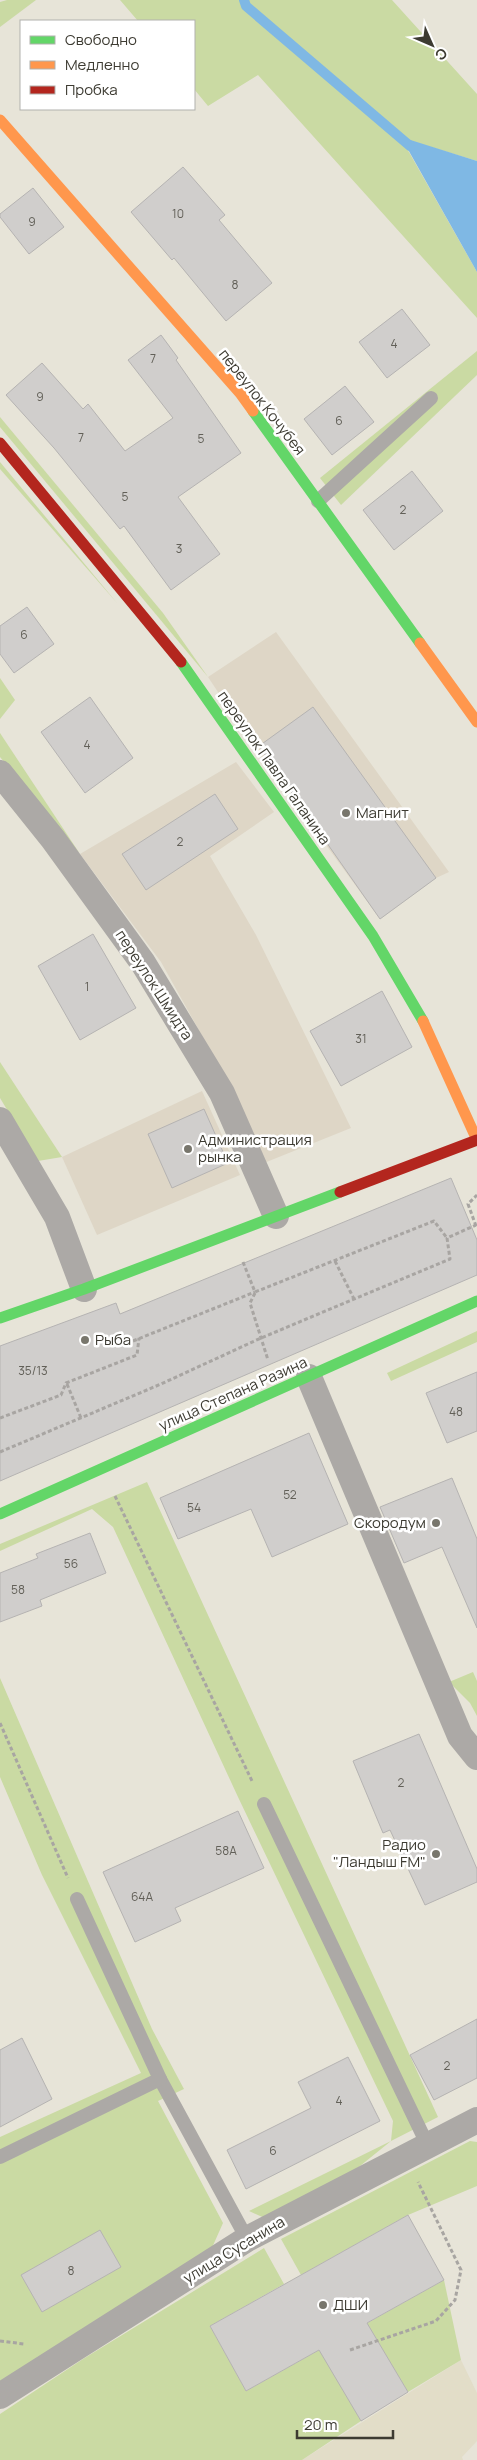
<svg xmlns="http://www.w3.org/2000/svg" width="477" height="2460" viewBox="0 0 477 2460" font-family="Manrope,sans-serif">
<rect width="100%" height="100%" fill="#e7e4d8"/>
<g fill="#ded6c6">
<polygon points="276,632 449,872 436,878 380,919 256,749 208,677"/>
<polygon points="236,762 274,812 210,856 256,935 351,1128 264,1163 230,1086 161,962 80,854"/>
<polygon points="202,1091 240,1175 97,1235 62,1157"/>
</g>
<polygon fill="#e2ddc8" points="461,2360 477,2393 477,2441 462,2457 463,2460 302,2460"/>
<g fill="#cadaa3">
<polygon points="7,0 36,0 0,27 0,2"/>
<polygon points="120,0 392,0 477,94 477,161 401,138 477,272 477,318 258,75 208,106 194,89 194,21 138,21"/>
<polygon points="477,351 477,375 341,505 320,478"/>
<polygon points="0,417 163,613 208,677 0,427"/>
<polygon points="0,462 117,603 0,469"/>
<polygon points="0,678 15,700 0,719"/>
<polygon points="0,733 80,854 0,757"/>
<polygon points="0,1062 62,1157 38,1161 0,1098"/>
<polygon points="477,1331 477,1342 391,1381 387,1373"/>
<polygon points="147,1482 438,2117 391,2141 334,2187 269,2220 249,2211 391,2141 393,2121 238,1797 113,1527 92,1509 0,1551 0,1544"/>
<polygon points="473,1672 477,1681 477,1716 470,1703 449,1682"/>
<polygon points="0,1678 152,2029 184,2089 158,2101 223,2223 211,2250 0,2385 0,2137 141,2073 42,1875 0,1777"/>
<polygon points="470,2141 477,2142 477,2186 408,2215 301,2275 281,2239"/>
<polygon points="264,2248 284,2284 210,2326 246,2391 444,2280 461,2360 408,2392 387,2358 341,2386 361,2421 302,2460 0,2460 0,2414 83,2359"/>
</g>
<polygon fill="#7fb8e4" points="401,137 477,161 477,272"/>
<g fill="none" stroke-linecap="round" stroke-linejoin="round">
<polyline stroke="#7fb8e4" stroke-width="10" points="244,0 246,6 410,146"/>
</g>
<g fill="#d0cecc" stroke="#b5b3b2">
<polygon points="183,167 225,215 219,220 272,283 226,321 174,258 172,260 131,212"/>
<polygon points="33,188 64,227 29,254 0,217 0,214"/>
<polygon points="402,309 430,345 387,378 359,342"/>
<polygon points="161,335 178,358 176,360 241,453 178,497 220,554 171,590 124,526 120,529 54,448 6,395 42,363 83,409 88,404 125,451 173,418 128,360"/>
<polygon points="345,386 374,422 332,455 304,419"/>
<polygon points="412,471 443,511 394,550 363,510"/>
<polygon points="27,607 54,644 14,673 0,654 0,626"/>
<polygon points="90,697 133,758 85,793 41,732"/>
<polygon points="313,707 436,878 380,919 259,746"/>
<polygon points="215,794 238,829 146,890 122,854"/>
<polygon points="93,934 136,1008 80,1040 38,966"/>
<polygon points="382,991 412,1047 341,1086 310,1031"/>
<polygon points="204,1109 228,1163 172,1188 148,1134"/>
<polygon points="451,1178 477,1240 477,1275 0,1481 0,1346 116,1303 120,1314"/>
<polygon points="477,1372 477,1431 447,1443 426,1393"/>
<polygon points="309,1433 348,1524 272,1557 251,1509 178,1539 160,1498"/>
<polygon points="452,1478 477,1539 477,1628 442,1547 404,1563 380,1507"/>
<polygon points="90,1533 106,1573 40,1600 42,1606 0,1622 0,1573 38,1558 36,1554"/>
<polygon points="419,1734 477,1869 477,1882 425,1905 390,1830 383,1833 353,1761"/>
<polygon points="238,1811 264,1868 175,1908 181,1921 135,1942 103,1872"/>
<polygon points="477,2019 477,2078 434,2100 410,2055"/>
<polygon points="22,2038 52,2099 0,2127 0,2050"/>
<polygon points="348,2057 380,2121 246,2189 227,2150 311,2108 298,2082"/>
<polygon points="408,2215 444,2280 367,2323 408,2392 361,2421 319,2350 246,2391 210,2326"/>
<polygon points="100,2230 121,2267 42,2312 21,2275"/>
</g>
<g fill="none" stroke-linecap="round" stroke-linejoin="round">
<g stroke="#a8a5a2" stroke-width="3" stroke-dasharray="4 2.5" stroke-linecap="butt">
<polyline points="476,1226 468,1204 477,1195"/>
<polyline points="335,1261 354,1299"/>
<polyline points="243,1262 255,1292 434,1221 447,1238"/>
<polyline points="255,1293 250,1303 268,1360"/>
<polyline points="133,1341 255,1292"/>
<polyline points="67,1384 81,1418"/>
<polyline points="0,1418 61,1395 66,1383 137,1355 139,1338"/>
<polyline points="0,1452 161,1384 261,1338 450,1259 447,1238 476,1225"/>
<polyline points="115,1496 253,1783"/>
<polyline points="0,1723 68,1878"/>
<polyline points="0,2341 24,2344"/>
<polyline points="350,2350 436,2321 455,2300 461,2270 418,2182"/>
</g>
<g stroke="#aca9a6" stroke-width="14">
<polyline points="318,501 431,398"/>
<polyline points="264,1804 428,2146"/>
<polyline points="160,2079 247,2239"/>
<polyline points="0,2157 160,2079 77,1899"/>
</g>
<g stroke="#aca9a6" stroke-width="26">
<polyline points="0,773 53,839 143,963 222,1093 276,1216"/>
<polyline points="0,1120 57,1217 84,1289"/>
<polyline points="309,1377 460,1736 477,1757"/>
<polyline points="0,2396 247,2239 477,2120"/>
</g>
<g stroke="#63d668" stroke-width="11">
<polyline points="253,411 420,643"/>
<polyline points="181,662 373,936 423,1021"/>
<polyline points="0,1318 84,1289 340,1192"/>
<polyline points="0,1514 477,1301"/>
</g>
<g stroke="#ff974d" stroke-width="11">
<polyline points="0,120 240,393 253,411"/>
<polyline points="420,643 477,722"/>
<polyline points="423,1021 477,1140"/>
</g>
<g stroke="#b3261e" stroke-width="11">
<polyline points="0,443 181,662"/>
<polyline points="340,1192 477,1140"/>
</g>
</g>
<g fill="#78766c" stroke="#fff" stroke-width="2">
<circle cx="346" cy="813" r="5"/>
<circle cx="188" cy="1149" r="5"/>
<circle cx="85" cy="1340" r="5"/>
<circle cx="436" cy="1523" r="5"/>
<circle cx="436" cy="1854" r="5"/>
<circle cx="323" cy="2305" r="5"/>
</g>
<g text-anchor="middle" stroke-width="5" stroke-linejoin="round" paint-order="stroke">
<g font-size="12" fill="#626058">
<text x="178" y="218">10</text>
<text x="32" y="226">9</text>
<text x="235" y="289">8</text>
<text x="394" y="348">4</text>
<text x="153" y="363">7</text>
<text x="40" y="401">9</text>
<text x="339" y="425">6</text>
<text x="81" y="442">7</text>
<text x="201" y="443">5</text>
<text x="125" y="501">5</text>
<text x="403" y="514">2</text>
<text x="179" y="553">3</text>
<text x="24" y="639">6</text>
<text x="87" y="749">4</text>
<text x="180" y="846">2</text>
<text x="87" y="991">1</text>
<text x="361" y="1043">31</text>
<text x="33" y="1375">35/13</text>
<text x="456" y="1416">48</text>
<text x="290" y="1499">52</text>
<text x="194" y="1512">54</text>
<text x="71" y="1568">56</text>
<text x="18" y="1594">58</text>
<text x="401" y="1787">2</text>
<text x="226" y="1855">58А</text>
<text x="142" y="1901">64А</text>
<text x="447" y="2070">2</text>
<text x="339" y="2105">4</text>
<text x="273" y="2155">6</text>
<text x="71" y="2275">8</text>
</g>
<g font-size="15" fill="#3d3b32" stroke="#fff">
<text transform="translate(262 402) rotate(52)" y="5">переулок Кочубея</text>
<text transform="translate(274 768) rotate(55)" y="5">переулок Павла Галанина</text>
<text transform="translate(154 985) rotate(57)" y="5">переулок Шмидта</text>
<text transform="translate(233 1394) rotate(-24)" y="5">улица Степана Разина</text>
<text transform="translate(234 2250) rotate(-31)" y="5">улица Сусанина</text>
</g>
<g font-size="15" fill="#3d3b32" stroke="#fff" text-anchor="start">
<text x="356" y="818">Магнит</text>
<text x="198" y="1145">Администрация<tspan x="198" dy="17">рынка</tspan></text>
<text x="95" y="1345">Рыба</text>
<text x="426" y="1528" text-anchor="end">Скородум</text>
<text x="426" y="1850" text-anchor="end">Радио<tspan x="426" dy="17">"Ландыш FM"</tspan></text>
<text x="333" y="2310">ДШИ</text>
</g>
</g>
<rect x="20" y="20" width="175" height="90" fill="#ffffff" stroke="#b1b1ad"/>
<rect x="30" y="36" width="25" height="8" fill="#63d668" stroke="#b1b1ad"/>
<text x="65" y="45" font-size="15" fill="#3d3b32">Свободно</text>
<rect x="30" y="61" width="25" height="8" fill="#ff974d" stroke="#b1b1ad"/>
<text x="65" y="70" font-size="15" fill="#3d3b32">Медленно</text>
<rect x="30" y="86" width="25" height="8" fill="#b3261e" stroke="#b1b1ad"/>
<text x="65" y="95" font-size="15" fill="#3d3b32">Пробка</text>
<g transform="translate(432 45) rotate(135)" stroke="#ffffff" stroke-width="4" paint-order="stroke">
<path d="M0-4L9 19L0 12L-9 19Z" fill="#3d3b32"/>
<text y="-8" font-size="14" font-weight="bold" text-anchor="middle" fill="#3d3b32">С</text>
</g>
<path d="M297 2430v8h96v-8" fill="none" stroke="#3d3b32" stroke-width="2.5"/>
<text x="304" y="2430" font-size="15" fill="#3d3b32" stroke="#ffffff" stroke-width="4" paint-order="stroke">20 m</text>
</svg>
